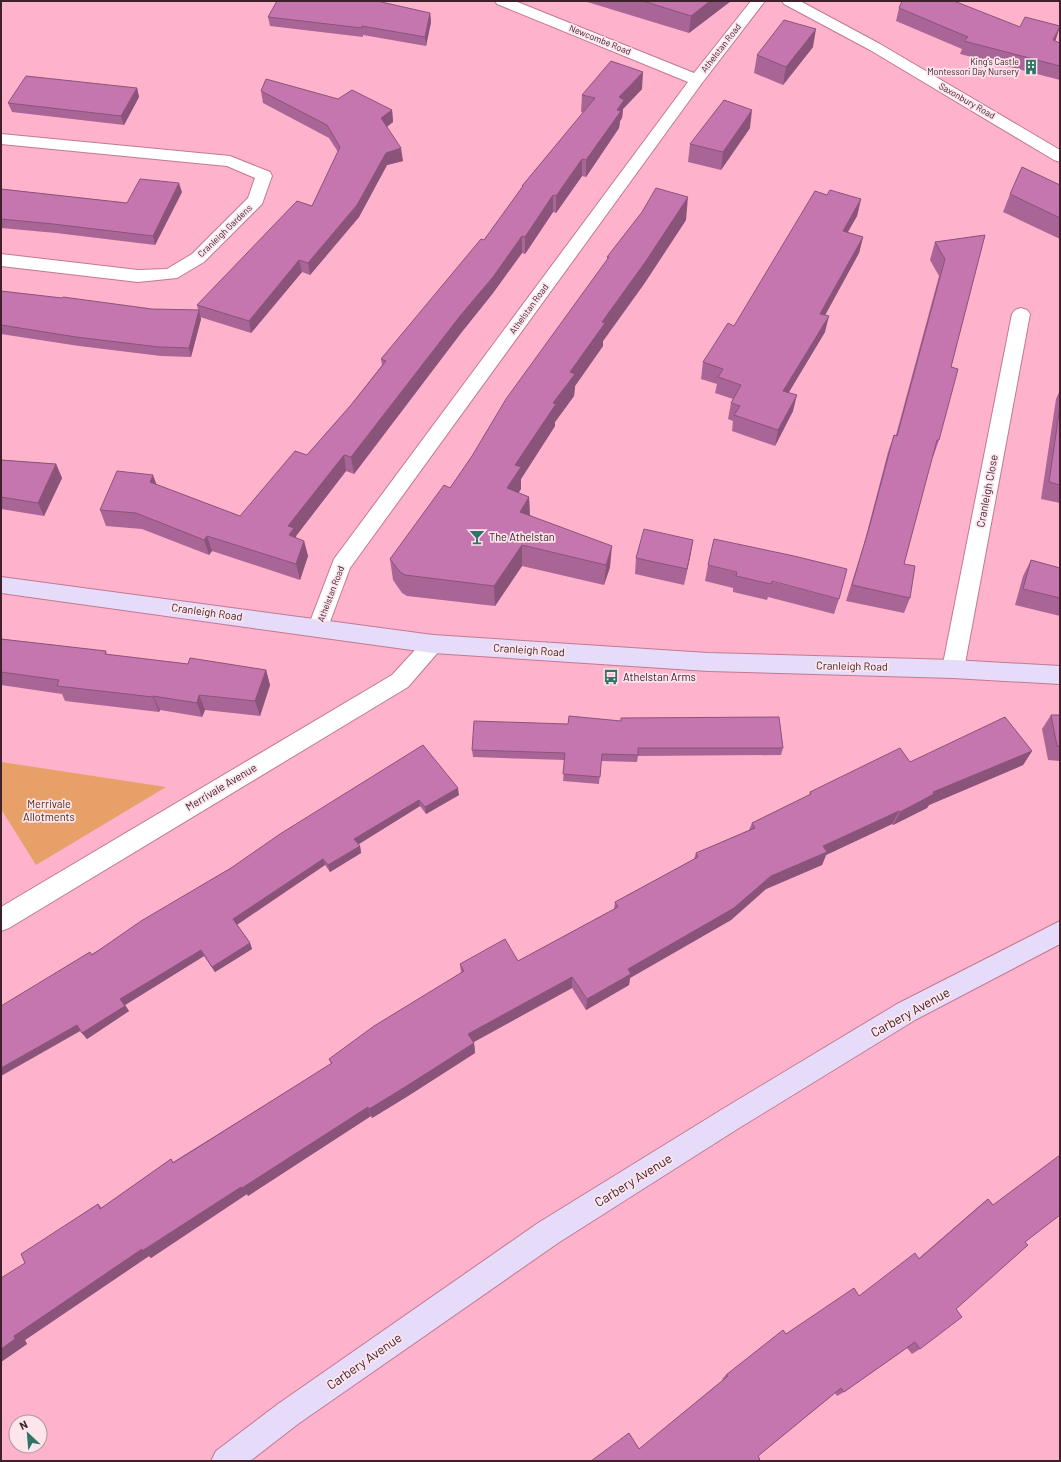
<svg xmlns="http://www.w3.org/2000/svg" width="1061" height="1462" viewBox="0 0 1061 1462" font-family="Barlow,sans-serif">
<rect width="100%" height="100%" fill="#ffb2cc"/>
<polygon fill="#e8a069" points="1,762 166,787 36,865 1,809"/>
<g fill="none" stroke-linecap="round" stroke-linejoin="round">
<defs>
<g id="street">
<polygon points="495,1 515,1 694,73 751,1 765,1 702,83 350,568 328,627 325,633 318,635 311,633 308,627 334,559 688,82 497,4"/>
<polygon points="782,1 800,1 880,44 1060,150 1060,162 1054,160 870,50 784,4"/>
<polygon points="1,134 230,156 270,172 272,176 262,204 204,262 177,278 138,282 1,266 1,254 138,270 167,269 192,254 248,198 255,178 227,166 1,144"/>
<polygon points="1021,308 1027,310 1030,314 964,669 961,675 953,678 945,675 942,669 1012,314 1015,310"/>
<polygon points="433,635 440,638 444,644 440,650 408,687 9,928 1,931 1,907 392,675 426,638"/>
</g>
<g id="secondary">
<polygon points="1,577 433,635 708,653 953,660 1060,666 1060,684 953,678 708,671 433,653 1,593"/>
<polygon points="1060,921 1060,944 915,1020 739,1128 558,1243 298,1424 250,1461 211,1461 216,1451 278,1404 538,1223 721,1110 897,1004"/>
</g>
</defs>
<use href="#street" stroke="#c17992" stroke-width="2"/>
<use href="#secondary" stroke="#c17992" stroke-width="2"/>
<use href="#street" fill="#fff" fill-rule="evenodd"/>
<use href="#secondary" fill="#e6dcf9" fill-rule="evenodd"/>
</g>
<g fill="#a96596">
<polygon points="584,1 731,1 689,33"/>
<polygon points="899,8 1020,27 1056,39 1055,41 1060,43 1060,80 960,54 962,49 896,21"/>
<polygon points="430,13 431,22 426,46 363,35 363,37 270,26 268,17"/>
<polygon points="813,47 783,85 754,73 757,55"/>
<polygon points="137,88 139,97 124,125 12,112 8,103"/>
<polygon points="642,89 623,109 622,118 620,121 619,128 586,177 582,176 556,213 553,212 525,254 522,253 493,293 461,333 354,474 346,471 296,536 296,538 304,541 308,556 300,580 212,551 209,555 142,529 106,526 100,510 157,485 240,516 307,455 351,405 382,365 381,359 484,240 522,188 522,186 584,113 581,112 582,95"/>
<polygon points="261,91 338,99 392,110 393,122 387,127 403,161 387,165 359,217 310,275 302,272 251,333 200,317 201,319 191,357 161,356 79,346 1,334 1,291 152,309 198,310 197,305 312,206 338,152 329,138 263,103"/>
<polygon points="750,128 721,170 688,162 690,144"/>
<polygon points="1060,185 1060,239 1003,212 1010,194"/>
<polygon points="1,189 127,203 182,192 155,245 56,233 1,228"/>
<polygon points="827,195 861,199 857,216 847,232 863,237 859,253 825,315 825,332 789,392 793,411 775,446 732,431 733,421 728,419 731,403 733,399 715,393 717,384 701,379 703,362 734,326"/>
<polygon points="686,220 644,284 603,341 603,346 575,386 574,396 555,422 555,426 521,479 521,489 518,493 529,497 530,515 610,567 604,585 522,566 495,606 407,596 402,593 393,580 390,559 450,488 607,261 607,257"/>
<polygon points="985,235 951,367 939,440 933,457 932,457 904,564 910,598 904,613 846,601 864,544 888,452 894,435 896,435 939,276 930,260 935,242"/>
<polygon points="1060,390 1060,503 1041,499 1056,399"/>
<polygon points="1,460 56,464 62,478 44,516 1,509"/>
<polygon points="693,540 690,557 684,585 635,574 636,558"/>
<polygon points="1031,560 1060,568 1060,616 1015,605 1023,576"/>
<polygon points="708,565 839,599 834,614 768,597 767,600 733,592 733,588 705,581"/>
<polygon points="1,639 106,651 107,655 188,664 266,670 270,685 260,716 205,710 202,717 160,710 159,712 65,701 62,694 1,685"/>
<polygon points="1051,715 1060,715 1060,761 1048,760 1042,729"/>
<polygon points="621,718 783,748 781,755 638,756 637,762 601,761 599,784 563,781 565,760 473,757 472,750 568,724 621,721"/>
<polygon points="423,745 459,795 426,814 420,806 358,844 360,846 361,853 330,872 325,865 237,925 250,943 252,949 215,972 204,956 125,1005 129,1011 87,1039 82,1033 81,1031 92,954 231,868"/>
<polygon points="1032,751 1023,765 929,805 927,808 893,825 892,824 826,855 822,865 766,889 731,920 630,978 629,985 586,1010 572,988 474,1042 475,1053 408,1096 372,1118 371,1116 248,1196 247,1194 151,1258 149,1256 25,1340 27,1344 1,1362 25,1263 98,1204 102,1208 171,1159 173,1162 331,1064 329,1059 461,973 460,964 518,961 614,909 615,902 694,859 696,853 749,830 752,823 809,795 810,792 910,762"/>
<polygon points="988,1199 1025,1242 956,1309 920,1349 912,1354 907,1348 844,1392 837,1396 835,1393 758,1456 639,1449 723,1380 722,1379 726,1375 786,1334 859,1296 918,1259 978,1207"/>
</g>
<g fill="#8a537a">
<polygon points="710,1 731,1 689,33 691,16"/>
<polygon points="430,13 431,22 426,46 425,37"/>
<polygon points="1060,27 1056,39 1048,53 1053,40"/>
<polygon points="816,29 813,47 783,85 786,67"/>
<polygon points="643,72 642,89 623,109 622,118 620,121 619,128 586,177 586,160 617,110 619,97"/>
<polygon points="137,88 139,97 124,125 121,116"/>
<polygon points="392,110 393,122 382,130 381,118"/>
<polygon points="752,110 750,128 721,170 723,152"/>
<polygon points="401,148 403,161 387,165 359,217 310,275 308,263 386,153"/>
<polygon points="582,159 582,176 556,213 556,196"/>
<polygon points="179,183 182,192 155,245 153,236"/>
<polygon points="553,195 553,212 525,254 525,237"/>
<polygon points="688,197 686,220 644,284 603,341 603,346 575,386 574,396 555,422 555,426 521,479 521,489 507,510 507,488 515,465 553,403 570,372 602,322"/>
<polygon points="861,199 857,216 839,248 843,231"/>
<polygon points="522,236 522,253 493,293 461,333 354,474 351,457"/>
<polygon points="863,237 859,253 817,330 820,314"/>
<polygon points="299,260 302,272 251,333 249,321"/>
<polygon points="199,310 201,319 191,357 189,348"/>
<polygon points="829,316 825,332 780,407 783,391"/>
<polygon points="797,395 793,411 775,446 778,430"/>
<polygon points="344,455 346,471 296,536 297,543 289,535 288,526"/>
<polygon points="56,464 62,478 44,516 38,503"/>
<polygon points="153,475 159,491 150,482"/>
<polygon points="529,497 530,519 520,512"/>
<polygon points="207,536 212,551 209,555 204,540"/>
<polygon points="693,540 690,557 684,585 687,569"/>
<polygon points="304,541 308,556 300,580 296,564"/>
<polygon points="522,545 522,566 495,606 494,586"/>
<polygon points="612,546 610,567 604,585 606,565"/>
<polygon points="266,670 270,685 260,716 255,701"/>
<polygon points="199,695 205,710 202,717 197,703"/>
<polygon points="153,696 160,710 159,712 153,697"/>
<polygon points="1032,751 1023,765 929,805 927,808 893,825 900,812 933,792"/>
<polygon points="458,788 459,795 426,814 425,807"/>
<polygon points="419,800 420,806 356,846 354,839"/>
<polygon points="899,811 892,824 826,855 822,865 766,889 731,920 630,978 629,985 586,1010 587,999 628,969 771,876 823,846"/>
<polygon points="360,846 361,853 330,872 328,865"/>
<polygon points="323,859 325,865 236,925 233,919"/>
<polygon points="250,943 252,949 215,972 212,967"/>
<polygon points="201,950 204,956 125,1005 129,1011 87,1039 82,1033 120,999"/>
<polygon points="572,977 572,988 470,1044 468,1034"/>
<polygon points="77,1025 82,1030 1,1076 1,1068"/>
<polygon points="474,1043 475,1053 408,1096 372,1118 369,1109"/>
<polygon points="368,1107 371,1116 248,1196 247,1194 151,1258 149,1256 25,1340 27,1344 1,1362 1,1349 14,1336 142,1249"/>
</g>
<g fill="#c576af" stroke="#8a537a">
<polygon points="277,1 377,1 430,13 425,37 362,26 362,28 268,17"/>
<polygon points="643,1 710,1 691,16"/>
<polygon points="902,1 954,1 1020,27 1025,17 1060,26 1053,40 1060,43 1060,66 964,41 968,37 899,8"/>
<polygon points="784,20 816,29 786,67 757,55"/>
<polygon points="611,61 643,72 619,97 624,100 617,110 621,111 586,160 582,159 556,196 553,195 525,237 522,236 493,277 460,316 351,457 344,455 288,526 294,528 289,535 304,541 296,564 207,536 204,540 136,513 100,510 117,471 153,475 150,482 240,516 295,451 307,455 351,405 386,361 381,359 481,239 484,240 523,186 522,186 595,98 582,95"/>
<polygon points="26,76 137,88 121,116 8,103"/>
<polygon points="266,79 338,99 352,90 392,110 381,118 401,148 386,153 357,205 308,263 299,260 249,321 197,305 297,201 312,206 340,147 327,125 261,91"/>
<polygon points="724,100 752,110 723,152 690,144"/>
<polygon points="1022,167 1060,185 1060,218 1010,194"/>
<polygon points="140,179 179,183 153,236 53,224 1,219 1,189 127,203"/>
<polygon points="656,188 688,197 646,261 602,322 605,323 570,372 575,374 553,403 556,404 515,465 521,467 507,488 529,497 520,512 612,546 606,565 522,545 494,586 405,575 400,572 390,559 444,485 450,488 472,456 506,399 609,257 607,257 642,212"/>
<polygon points="830,190 861,199 843,231 863,237 820,314 829,316 783,391 797,395 778,430 734,415 740,406 731,403 741,385 718,377 723,369 703,362 728,323 734,326 815,191 827,195"/>
<polygon points="985,235 951,367 958,369 939,440 937,440 904,564 915,566 910,598 852,585 869,528 894,435 897,436 945,259 935,242"/>
<polygon points="1,291 62,298 63,297 152,309 199,310 189,348 159,347 76,337 1,325"/>
<polygon points="1060,406 1060,485 1049,482"/>
<polygon points="1,460 56,464 38,503 1,497"/>
<polygon points="644,529 693,540 687,569 636,558"/>
<polygon points="714,539 794,556 847,569 839,599 772,581 771,584 736,576 737,572 708,565"/>
<polygon points="1031,560 1060,568 1060,598 1023,589"/>
<polygon points="1,639 106,651 105,654 188,664 190,658 266,670 255,701 199,695 197,703 153,696 153,697 57,686 59,680 1,672"/>
<polygon points="1051,715 1060,715 1060,746 1057,746"/>
<polygon points="569,716 621,721 621,718 779,717 783,748 638,748 638,755 602,754 600,777 563,774 565,753 472,750 474,721 568,724"/>
<polygon points="1005,717 1032,751 933,792 934,794 900,812 899,811 823,846 827,852 771,876 734,908 628,969 631,974 587,999 572,977 468,1034 474,1043 405,1087 369,1109 368,1107 242,1188 241,1187 142,1251 142,1249 14,1336 15,1339 1,1349 1,1278 25,1263 21,1254 98,1204 100,1209 171,1159 173,1163 332,1063 329,1059 374,1026 464,971 460,964 505,939 518,961 618,907 615,902 698,857 696,853 755,828 752,823 811,794 810,792 900,748 910,762"/>
<polygon points="423,745 458,788 425,807 419,800 354,839 360,846 328,865 323,859 233,919 250,943 212,967 201,950 120,999 125,1006 82,1033 77,1025 1,1068 1,1006 90,952 92,955 141,921 231,868 280,834"/>
<polygon points="1060,1155 1060,1215 1025,1242 1028,1245 956,1309 962,1317 920,1349 915,1342 844,1392 841,1388 758,1456 760,1459 757,1461 591,1461 629,1433 639,1449 728,1376 726,1375 783,1330 786,1334 854,1288 859,1296 915,1253 919,1259 988,1199 993,1205"/>
</g>
<defs>
<symbol id="building-bare" viewBox="-9 -9 18 18"><path d="M-4-6H4V6H1V3H-1V6H-4ZM-2.5-4.3h1.7v1.8h-1.7ZM.8-4.3h1.7v1.8H.8ZM-2.5-1h1.7V.8h-1.7ZM.8-1h1.7V.8H.8Z" fill="#307466" stroke="#fde5ec" stroke-width="2.5" paint-order="stroke"/></symbol>
<symbol id="bar-bare" viewBox="-9 -9 18 18"><path d="M-6-5H6L.8 .8V4.5H3.5V6h-7V4.5H-.8V.8Z" fill="#307466" stroke="#fde5ec" stroke-width="2.5" paint-order="stroke"/></symbol>
<symbol id="bus-bare" viewBox="-9 -9 18 18"><path d="M-5-6H5V4H4V6H2V4H-2V6H-4V4H-5ZM-3.5-4V0h7V-4ZM-3.5 1.2v1.5H-2V1.2ZM2 1.2v1.5H3.5V1.2Z" fill="#307466" stroke="#fde5ec" stroke-width="2.5" paint-order="stroke"/></symbol>
</defs>
<g fill-rule="evenodd">
<use href="#building-bare" x="1020" y="56" width="22" height="22"/>
<use href="#bar-bare" x="466" y="526" width="22" height="22"/>
<use href="#bus-bare" x="600" y="666" width="22" height="22"/>
</g>
<g text-anchor="middle" stroke-width="3.5" stroke-linejoin="round" paint-order="stroke">
<g font-size="9" fill="#3e212b" stroke="#fde5ec">
<text transform="translate(600 40) rotate(22)" y="3">Newcombe Road</text>
<text transform="translate(721 48) rotate(-52)" y="3">Athelstan Road</text>
<text transform="translate(967 101) rotate(30)" y="3">Saxonbury Road</text>
<text transform="translate(225 231) rotate(-44)" y="3">Cranleigh Gardens</text>
<text transform="translate(529 309) rotate(-54)" y="3">Athelstan Road</text>
<text transform="translate(331 594) rotate(-69)" y="3">Athelstan Road</text>
</g>
<g font-size="9" fill="#3e212b" stroke="#fde5ec" text-anchor="end">
<text x="1019" y="65">King's Castle<tspan x="1019" dy="10">Montessori Day Nursery</tspan></text>
</g>
<g font-size="11" fill="#3e212b" stroke="#fde5ec">
<text transform="translate(987 491) rotate(-79)" y="4">Cranleigh Close</text>
<text transform="translate(207 612) rotate(8)" y="4">Cranleigh Road</text>
<text transform="translate(529 650) rotate(4)" y="4">Cranleigh Road</text>
<text transform="translate(852 666) rotate(1)" y="4">Cranleigh Road</text>
<text transform="translate(221 787) rotate(-31)" y="4">Merrivale Avenue</text>
</g>
<g font-size="11" fill="#3e212b" stroke="#fde5ec" text-anchor="start">
<text x="489" y="541">The Athelstan</text>
<text x="623" y="681">Athelstan Arms</text>
</g>
<g font-size="11" fill="#4f2f15" stroke="#fde5ec">
<text x="49" y="808">Merrivale<tspan x="49" dy="13">Allotments</tspan></text>
</g>
<g font-size="13" fill="#3e212b" stroke="#fde5ec">
<text transform="translate(910 1012) rotate(-29)" y="5">Carbery Avenue</text>
<text transform="translate(633 1180) rotate(-32)" y="5">Carbery Avenue</text>
<text transform="translate(364 1361) rotate(-35)" y="5">Carbery Avenue</text>
</g>
</g>
<rect width="1061" height="1462" fill="none" stroke="#3e212b" stroke-width="4"/>
<g transform="translate(28 1434) rotate(334)"><circle r="19" fill="#fde5ec" stroke="#b1979f"/>
<path d="M0-3L7 15L0 10L-7 15Z" fill="#307466"/>
<text y="-6" font-size="11" font-weight="bold" text-anchor="middle" fill="#3e212b">N</text>
</g>
</svg>
